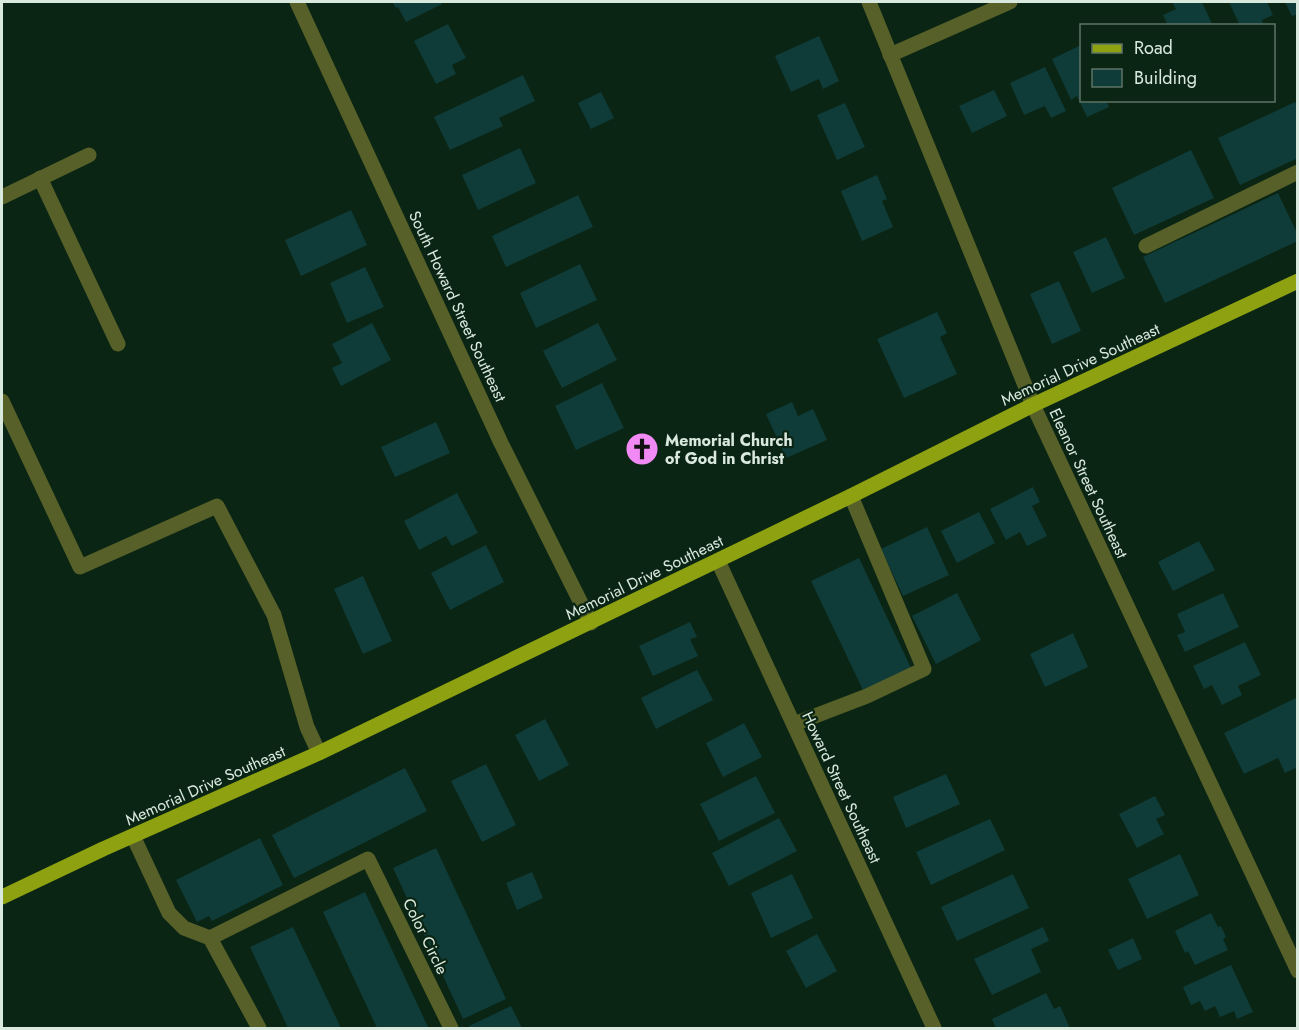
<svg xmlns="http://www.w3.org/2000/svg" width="1299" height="1030" viewBox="0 0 1299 1030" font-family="Jost,sans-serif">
<rect width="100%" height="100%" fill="#0b2514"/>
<g fill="#0f3b38">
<polygon points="392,2 441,2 442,4 406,22 398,7 396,8"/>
<polygon points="1172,2 1202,2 1213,26 1168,26 1163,15 1176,9"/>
<polygon points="1229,2 1267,2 1273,15 1262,20 1264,26 1240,26"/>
<polygon points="1285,2 1298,2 1298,14 1292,16"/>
<polygon points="448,24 466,58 452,65 456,74 436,84 414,41"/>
<polygon points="819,36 839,81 823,89 819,79 791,92 775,56"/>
<polygon points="1081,45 1082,100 1106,100 1109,107 1087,117 1077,96 1071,100 1052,59"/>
<polygon points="1045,67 1066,111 1051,118 1045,106 1024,115 1010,83"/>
<polygon points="523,75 535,101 499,118 503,126 450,150 434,117"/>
<polygon points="994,90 1007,116 972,133 959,106"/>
<polygon points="601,92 614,118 591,129 578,103"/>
<polygon points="1295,102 1298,107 1298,158 1240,185 1218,138"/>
<polygon points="845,103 865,147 837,160 817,115"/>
<polygon points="520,148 536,183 478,210 462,175"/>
<polygon points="1191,150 1214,198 1134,235 1112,188"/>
<polygon points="877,175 887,199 882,201 893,227 862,241 841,191"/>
<polygon points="1278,193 1298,235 1298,241 1165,303 1143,257"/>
<polygon points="578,195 593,227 506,267 492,236"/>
<polygon points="351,210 367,245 301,276 285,240"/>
<polygon points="1106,237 1125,278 1092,293 1073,252"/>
<polygon points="580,264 597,300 536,328 520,293"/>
<polygon points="365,267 384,307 347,323 330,283"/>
<polygon points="1059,281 1081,331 1052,344 1030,294"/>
<polygon points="937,312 947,333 940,337 957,374 904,398 877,339"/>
<polygon points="372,323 391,360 341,386 332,368 342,363 332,344"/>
<polygon points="598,323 617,360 562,388 543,351"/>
<polygon points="602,383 624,428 576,450 555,406"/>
<polygon points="792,402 798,416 813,409 827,440 786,458 766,414"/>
<polygon points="436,422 450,453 395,477 381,447"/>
<polygon points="1033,487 1040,502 1032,506 1047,536 1027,546 1020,532 1006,540 990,509"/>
<polygon points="457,493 478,533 452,546 446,536 419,550 404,521"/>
<polygon points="979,512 995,543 957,563 941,531"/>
<polygon points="927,527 949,575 903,596 881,549"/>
<polygon points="1199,541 1215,570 1173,591 1158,562"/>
<polygon points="486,545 504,582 450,610 431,573"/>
<polygon points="859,558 911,668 863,690 811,581"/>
<polygon points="363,576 392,641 363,654 334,589"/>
<polygon points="957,593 981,640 936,664 912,616"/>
<polygon points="1223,593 1239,627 1185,652 1177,635 1185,632 1177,614"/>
<polygon points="690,622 697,637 690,639 698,656 653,676 639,646"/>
<polygon points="1073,633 1088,667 1045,687 1030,654"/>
<polygon points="1245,642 1261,675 1238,686 1242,695 1222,705 1212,685 1204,689 1193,666"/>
<polygon points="697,670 713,700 656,729 641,698"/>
<polygon points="1298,697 1298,767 1285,773 1278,758 1244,774 1224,733"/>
<polygon points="545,719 569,765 539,781 515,735"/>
<polygon points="744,723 762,757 723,777 706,743"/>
<polygon points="486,764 516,825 482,842 451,781"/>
<polygon points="405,768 427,811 294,878 272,835"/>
<polygon points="946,774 960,804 906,828 893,797"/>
<polygon points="756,776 775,813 719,841 700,804"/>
<polygon points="1155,796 1165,815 1156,819 1164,834 1137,848 1119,814"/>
<polygon points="779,818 797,851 729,886 712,853"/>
<polygon points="990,819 1005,850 931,885 916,852"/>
<polygon points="260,838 283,885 212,921 209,916 197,922 176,880"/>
<polygon points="436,848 506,999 463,1019 393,868"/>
<polygon points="1180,854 1199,895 1147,919 1128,879"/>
<polygon points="532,872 543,898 517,910 506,883"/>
<polygon points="792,874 813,918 771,938 751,893"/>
<polygon points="1013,874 1029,908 957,941 941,907"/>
<polygon points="365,892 428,1027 425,1028 377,1028 323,912"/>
<polygon points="1211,913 1218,927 1221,926 1226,937 1223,939 1228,950 1195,965 1188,951 1185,953 1175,931"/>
<polygon points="293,927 341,1028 288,1028 250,947"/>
<polygon points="1043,927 1049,941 1031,949 1041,972 992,995 974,959"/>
<polygon points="817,934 837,971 806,988 786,951"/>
<polygon points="1133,938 1142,959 1118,970 1108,950"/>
<polygon points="1231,965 1253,1012 1237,1019 1234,1011 1220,1017 1215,1006 1205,1011 1200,1001 1191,1005 1183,987"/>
<polygon points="1046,993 1054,1009 1060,1006 1070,1028 996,1028 992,1019"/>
<polygon points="511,1006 522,1028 470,1028 469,1026"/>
</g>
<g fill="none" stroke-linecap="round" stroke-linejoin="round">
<g stroke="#566028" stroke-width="15">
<polyline points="40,178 118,344"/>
<polyline points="2,197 89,155"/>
<polyline points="1146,246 1298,172"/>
<polyline points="2,401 80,567 217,506 274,615 307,727 319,753"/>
<polyline points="794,724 867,696 924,669 851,496"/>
</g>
<g stroke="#566028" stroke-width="15">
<polyline points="297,2 501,443 591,623"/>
<polyline points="869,2 1033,405 1298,971"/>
<polyline points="890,55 1010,2"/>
<polyline points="718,561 934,1028"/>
<polyline points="133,836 169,913 184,928 210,938 259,1028"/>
<polyline points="210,938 368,859 451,1028"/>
</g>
<polyline stroke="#8da111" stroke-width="15" points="2,897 103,849 319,753 851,496 1033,405 1298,281"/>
</g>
<defs>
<symbol id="church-disc" viewBox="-11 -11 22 22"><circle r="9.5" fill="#f18af4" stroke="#0b2514"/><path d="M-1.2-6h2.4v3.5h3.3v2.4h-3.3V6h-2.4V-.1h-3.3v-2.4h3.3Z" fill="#111"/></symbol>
</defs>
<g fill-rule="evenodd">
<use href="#church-disc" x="623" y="430" width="38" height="38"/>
</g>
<g text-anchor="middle" stroke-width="4.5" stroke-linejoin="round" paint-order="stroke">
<g font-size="16" fill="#dae9de" stroke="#0b2514">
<text transform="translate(458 306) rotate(65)" y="6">South Howard Street Southeast</text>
<text transform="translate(1080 364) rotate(-25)" y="6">Memorial Drive Southeast</text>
<text transform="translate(1089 483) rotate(65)" y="6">Eleanor Street Southeast</text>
<text transform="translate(644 577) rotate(-26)" y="6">Memorial Drive Southeast</text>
<text transform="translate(205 785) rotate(-24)" y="6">Memorial Drive Southeast</text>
<text transform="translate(842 787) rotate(65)" y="6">Howard Street Southeast</text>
<text transform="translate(426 936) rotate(64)" y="6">Color Circle</text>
</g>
<g font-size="16" font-weight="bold" fill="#dae9de" stroke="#0b2514" text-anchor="start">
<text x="665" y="446">Memorial Church<tspan x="665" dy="18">of God in Christ</tspan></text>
</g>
</g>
<rect width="1299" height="1030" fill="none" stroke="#dae9de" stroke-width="6"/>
<rect x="1080" y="24" width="195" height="78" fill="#0b2514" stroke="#5e7365" stroke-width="1.5"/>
<rect x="1092" y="44" width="30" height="9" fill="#8da111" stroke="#5e7365" stroke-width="1.5"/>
<text x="1134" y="54" font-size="18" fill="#dae9de">Road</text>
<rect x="1092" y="69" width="30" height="18" fill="#0f3b38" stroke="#5e7365" stroke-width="1.5"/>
<text x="1134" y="84" font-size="18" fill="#dae9de">Building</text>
</svg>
